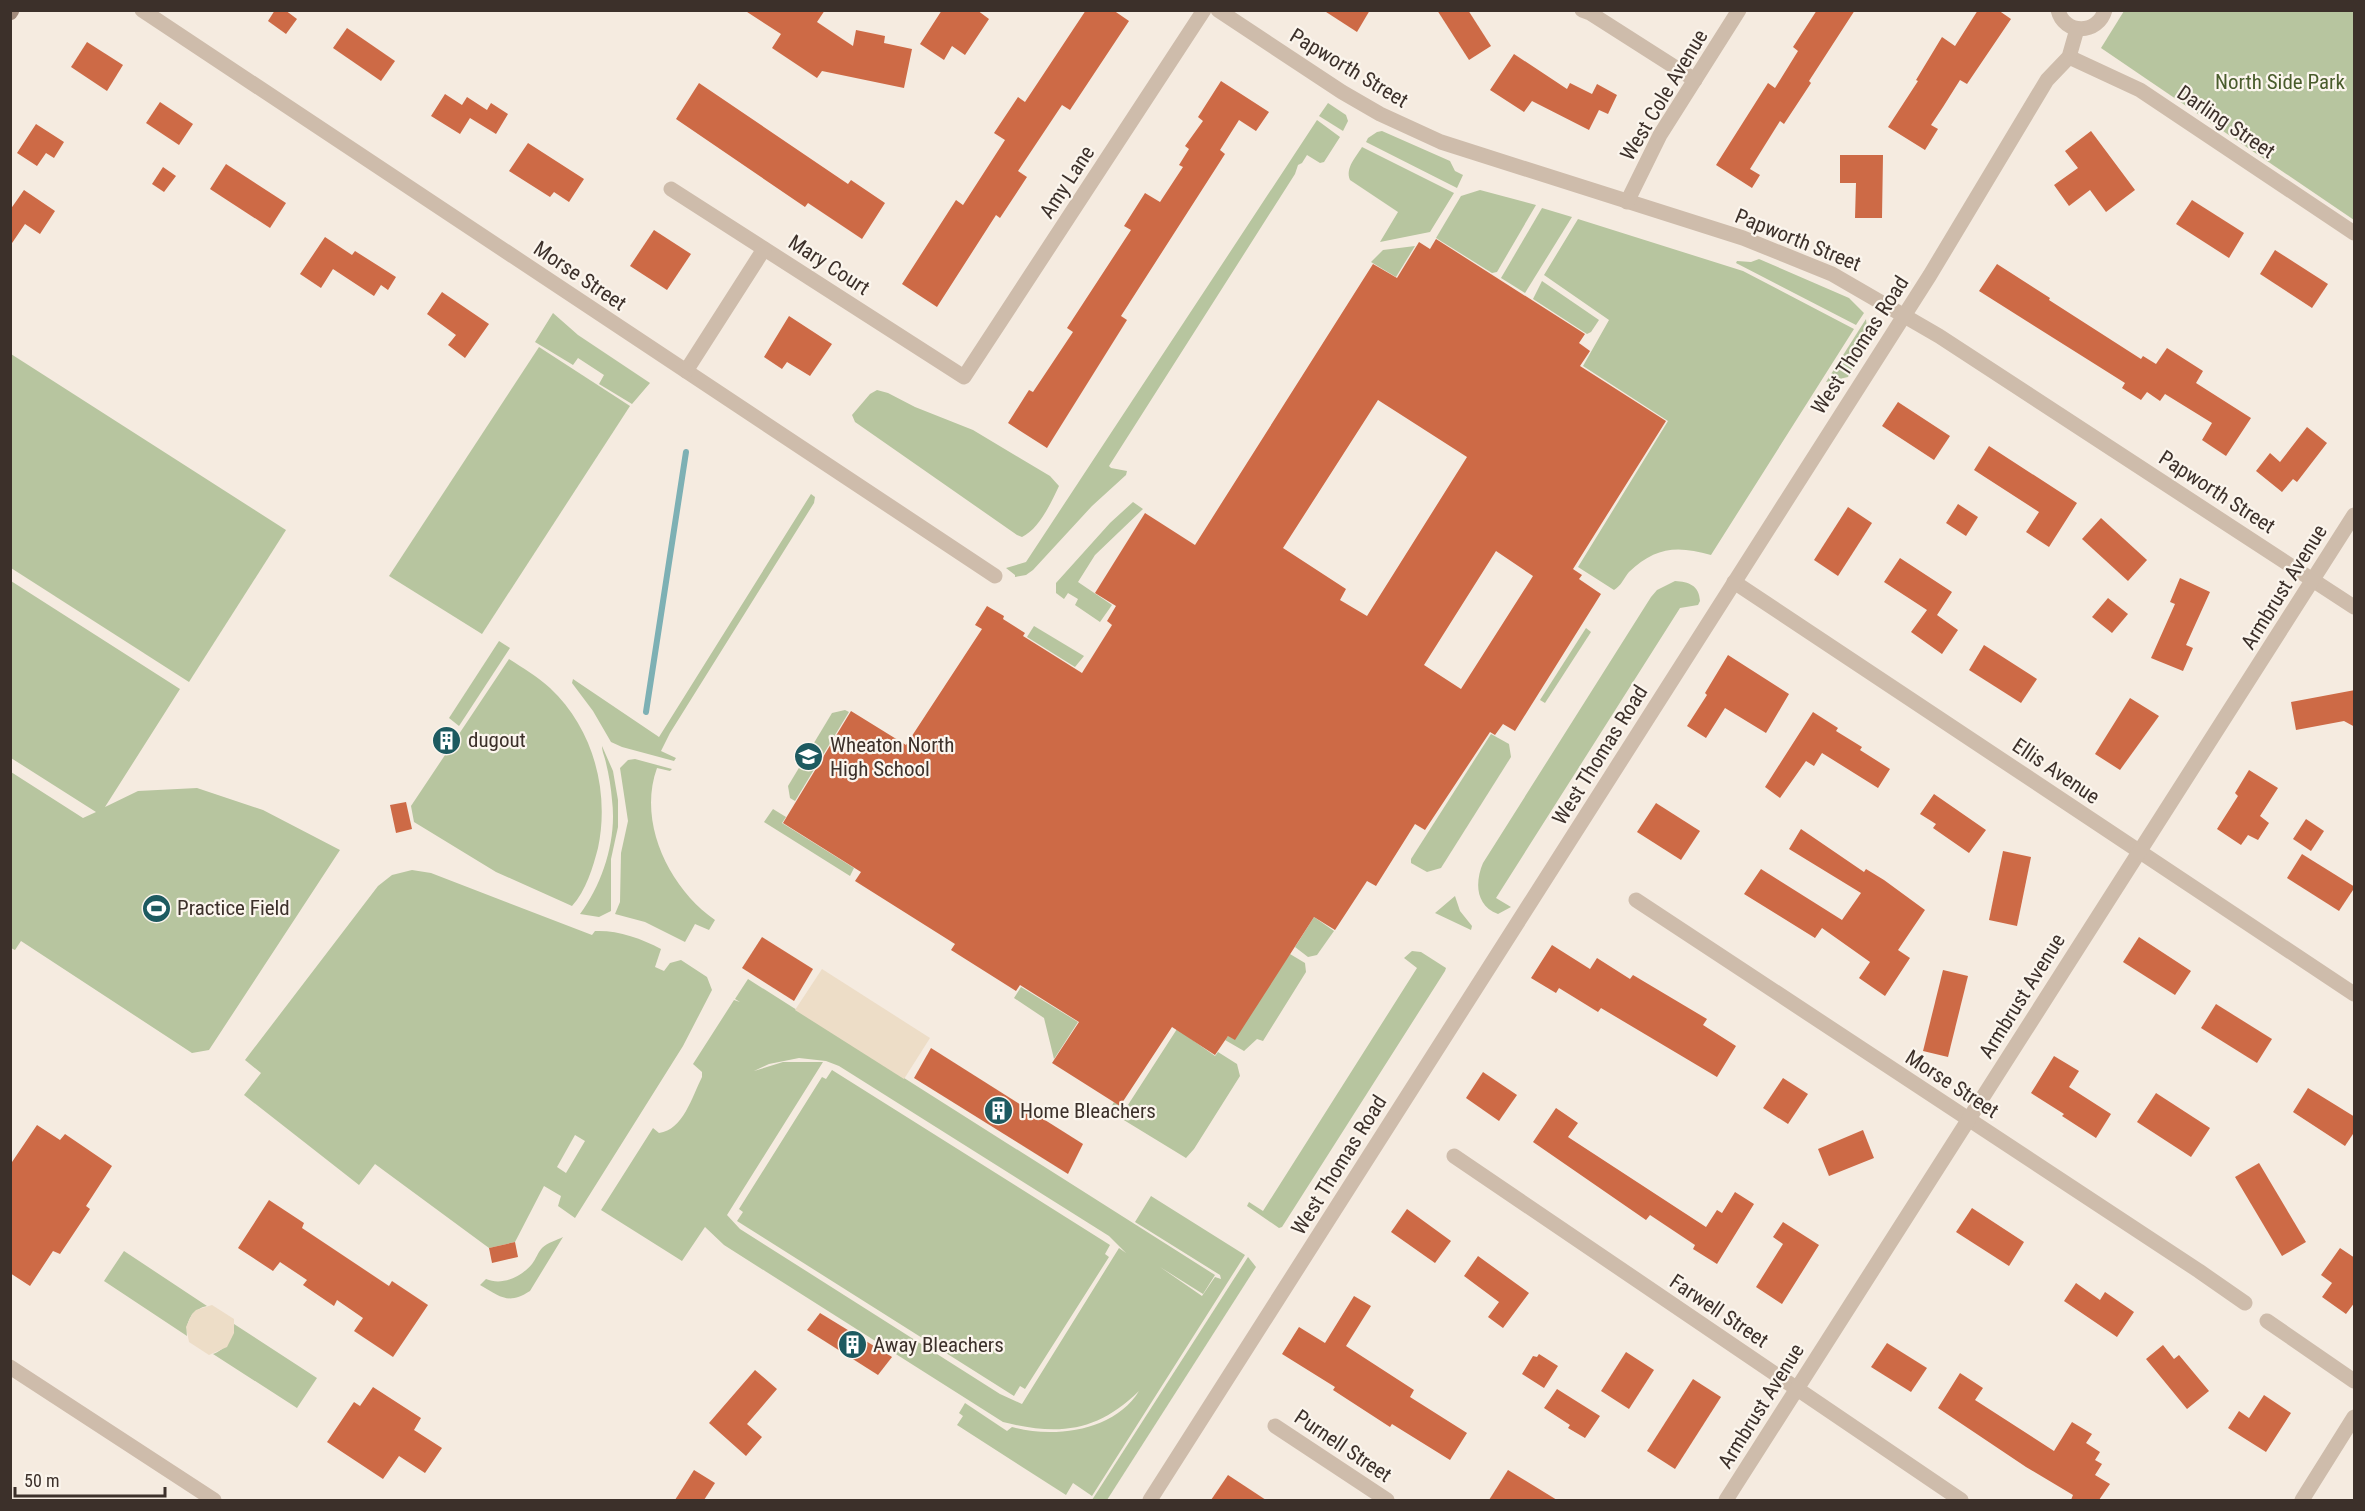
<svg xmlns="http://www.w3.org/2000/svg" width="2365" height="1511" viewBox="0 0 2365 1511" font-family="'Roboto Condensed',sans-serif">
<rect width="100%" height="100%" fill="#f5ebe0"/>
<g fill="#b7c59f" fill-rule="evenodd">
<polygon points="2124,11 2354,11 2354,220 2101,48"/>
<polygon points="1328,103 1346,115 1348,121 1343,131 1319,116"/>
<polygon points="1317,120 1340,137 1324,162 1320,163 1307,155 1302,163 1298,165 1295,174 1109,466 1111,468 1127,471 1126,475 1092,506 1033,570 1026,575 1015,577 1015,575 1006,568 1026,562"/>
<polygon points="1377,132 1382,131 1450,161 1455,171 1463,175 1457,188 1366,142 1368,138"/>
<path d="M1362,147l92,46 -24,39 -50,10 18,-30 -48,-32c-5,-12 6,-23 12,-33z"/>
<polygon points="1480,190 1536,205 1497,272 1492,273 1436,238 1461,196"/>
<polygon points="1542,208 1572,217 1525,293 1501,278"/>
<path d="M1578,219l165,52 111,58 -143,226c-34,-10 -56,-8 -82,17 -5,6 -8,14 -15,18l-36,-23 90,-146 -85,-55 26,-46 -65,-45z"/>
<polygon points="1415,246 1396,277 1371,262 1383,250"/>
<polygon points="1759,259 1849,298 1864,313 1856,325 1736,263 1737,261 1751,262"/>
<polygon points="1542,281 1599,320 1591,332 1587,334 1533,299"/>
<polygon points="553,313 578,335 650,383 632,404 599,384 604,375 578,358 573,365 535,342"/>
<polygon points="1866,319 1868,338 1848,377 1826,382"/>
<polygon points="539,347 630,406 482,634 389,576"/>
<polygon points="11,354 286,530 189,682 11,568"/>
<path d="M877,390l11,3 27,14 58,23 77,46 9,10c-8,17 -20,43 -37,51l-5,-2 -162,-113 -3,-7 18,-21z"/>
<polygon points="811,494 815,497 814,503 670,733 661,751 676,758 674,761 622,747 611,742 593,711 572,683 573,679 659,737"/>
<polygon points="1133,502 1143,509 1095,555 1078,582 1112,605 1100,622 1075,605 1078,599 1068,593 1064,599 1056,593 1056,583 1110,523"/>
<polygon points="11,581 180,689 105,807 138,791 197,788 263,810 340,850 209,1050 192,1053 21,941 15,950 11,948 11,772 83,818 96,812 11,758"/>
<path d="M1675,581c14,1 24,4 25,20l-2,4 -18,3 -184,290 15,9 -13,7c-23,-9 -23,-32 -15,-51l168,-266 6,-7z"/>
<polygon points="1034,626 1084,656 1075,667 1027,637"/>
<polygon points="1586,628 1591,632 1545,703 1540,700"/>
<polygon points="499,641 510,648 459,726 449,718"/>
<path d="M509,659c14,9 28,17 41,29 43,40 60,103 48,160 -5,19 -12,43 -26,58l-76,-34 -82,-50 -3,-16z"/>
<polygon points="845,710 849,712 795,801 790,798 788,786 832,713"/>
<polygon points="1491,734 1509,744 1511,757 1441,868 1427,872 1411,863 1411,859"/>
<path d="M602,746l11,25 5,29v27l-7,32v52l-12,6 -19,-3c23,-31 37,-75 32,-114 -1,-12 -3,-25 -6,-37 -1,-6 -4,-11 -4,-17z"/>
<path d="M635,759l37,10 -2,2 -13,-3c-20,55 13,121 58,152l-6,10 -14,-6 -10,18 -40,-20 -30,-8 5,-12 1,-49 7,-32 -8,-53 8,-8z"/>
<polygon points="773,809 786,817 782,823 854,868 850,876 764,822"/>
<path d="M412,870l19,3 161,62 3,-4c22,-1 46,7 66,18l-6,18 9,4 6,-8 11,-3 26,17 5,13 -29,56 -108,172 -17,-12 3,-10 -17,-10 -29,56 -26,6 -114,-84 -16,21 -115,-90 17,-22 -16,-13 133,-174 14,-11zM575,1135l10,6 -19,32 -9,-6z"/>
<polygon points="1455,896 1460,911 1472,926 1471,930 1435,913"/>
<polygon points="1314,917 1334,931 1317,955 1308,957 1295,947"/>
<polygon points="1412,951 1421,952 1446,968 1445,971 1282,1227 1279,1228 1247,1206 1249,1202 1263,1211 1417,968 1404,958"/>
<polygon points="1290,954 1305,963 1306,972 1263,1041 1257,1039 1244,1051 1225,1040"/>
<path d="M748,979l467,296 -12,19 -43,-27 42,29 13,-19 6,2 -1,-4 -85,-53 16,-26 94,59 -153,241 -19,-13 -7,12 -109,-70 6,-9 -4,-3 6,-10 42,28 5,-4c41,12 103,4 127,-36 -42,41 -80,45 -136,31l-279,-177 -19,-18 -23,34 -81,-51 52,-82 6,5c24,-3 33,-36 43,-56v-5l-9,-8 41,-64 6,2 -5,-3zM799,1058l27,3 13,5 270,170 17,17 -7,-5 -97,156 -22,-10 -260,-165 -13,-14 96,-153h-40l-29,9 15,-7z"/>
<polygon points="1021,987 1078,1022 1054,1059 1044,1018 1014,998"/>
<polygon points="1177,1029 1215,1056 1218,1052 1237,1064 1240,1076 1194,1149 1186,1158 1109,1111 1114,1102 1126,1108"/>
<polygon points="832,1070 1110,1245 1105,1254 1109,1257 1025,1389 1020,1386 1014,1396 737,1221 743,1212 739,1209 822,1077 826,1079"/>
<path d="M563,1237l-33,54c-22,14 -29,6 -50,-6l6,-6c16,7 35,-2 46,-15 4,-5 6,-12 10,-16 5,-5 15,-8 21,-11z"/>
<path d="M124,1251l83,55c-15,3 -22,16 -20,30l-83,-55z"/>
<polygon points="1248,1257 1256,1267 1107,1500 1092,1500"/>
<path d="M234,1324l83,54 -20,30 -84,-54c12,-4 22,-17 21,-30z"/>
</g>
<g fill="#edddc7">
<polygon points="822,969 930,1038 904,1079 795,1010"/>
<polygon points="212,1305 234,1319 234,1333 227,1347 209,1355 189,1342 186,1327 192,1314 196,1310"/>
</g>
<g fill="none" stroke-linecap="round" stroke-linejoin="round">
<polyline stroke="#7db0b4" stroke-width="6" points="646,712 686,452"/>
</g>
<g fill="#cd6a46" fill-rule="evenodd">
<polygon points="275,10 285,10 297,19 286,34 268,21"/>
<polygon points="744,10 825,10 817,22 853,46 856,30 885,36 884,43 912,49 904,88 822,71 817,78 772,48 781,34"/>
<polygon points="942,10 977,10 989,19 965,55 952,46 944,60 920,44"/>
<polygon points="1086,10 1113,10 1129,21 1070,110 1062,105 1018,171 1027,177 1000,218 996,215 937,307 902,284 956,200 963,205 1005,140 994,133 1018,97 1025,102"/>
<polygon points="1323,10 1370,10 1357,32"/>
<polygon points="1437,10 1468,10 1491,46 1469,60"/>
<polygon points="1817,10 1855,10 1809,81 1811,83 1784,124 1780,121 1750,169 1760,175 1752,188 1716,165 1768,83 1775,88 1798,51 1793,47"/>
<polygon points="1978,10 1998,10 2011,19 1967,84 1960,80 1943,107 1931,125 1938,129 1925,150 1888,127 1918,81 1916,80 1942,37 1955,46"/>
<polygon points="347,28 395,61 381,81 333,48"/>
<polygon points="87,42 123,65 107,91 71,67"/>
<polygon points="1514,54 1567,89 1570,83 1592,94 1597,84 1617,95 1608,114 1599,110 1589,130 1532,101 1524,112 1490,90"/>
<polygon points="1221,81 1269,112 1256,131 1239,120 1220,150 1225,154 1121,316 1127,320 1047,448 1008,423 1029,390 1033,392 1073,332 1067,328 1131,230 1124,226 1145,193 1160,202 1183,167 1179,165 1189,149 1185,146 1203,121 1198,117"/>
<polygon points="699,83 848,184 851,180 885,203 862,239 808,203 805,207 676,119"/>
<polygon points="445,94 462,105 467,97 487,110 491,103 508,114 496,134 470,118 460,134 431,116"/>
<polygon points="160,102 193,124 179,145 146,123"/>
<polygon points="36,124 64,142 54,158 46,153 37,166 17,153"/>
<polygon points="2091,131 2135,190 2106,212 2090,190 2069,206 2054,185 2078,168 2065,151"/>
<polygon points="528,143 584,179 569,202 554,192 550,197 509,171"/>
<polygon points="1840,155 1883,155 1882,218 1855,218 1856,183 1840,183"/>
<polygon points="226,164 286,203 270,228 210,189"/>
<polygon points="163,167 176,176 164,192 152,184"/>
<polygon points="24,190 55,211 40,234 25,224 10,246 10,210"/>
<polygon points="2192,200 2244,233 2229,258 2176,224"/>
<polygon points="654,230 691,254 667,290 630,266"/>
<polygon points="325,237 352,255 355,251 396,277 388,290 381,285 374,296 333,269 321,288 300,274"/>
<path d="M1436,239l149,95 -6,9 11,8 -10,15 86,55 -93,148 9,6 -3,4 22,15 -86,137 -12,-7 -8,11 -5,-3 -65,98 -10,-6 -39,62 -9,-5 -32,49 -21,-13 -79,123 -7,-4 -13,19 -43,-28 -52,79 -68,-43 27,-41 -59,-37 -4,6 -65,-41 4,-6 -100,-63 6,-9 -78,-49 68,-112 55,34 76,-116 -7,-4 12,-19 17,10 -1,3 22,14 -2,3 59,37 30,-48 -5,-4 9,-15 -21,-13 50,-80 50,32 178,-281 24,14 22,-36 11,7zM1378,400l89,57 -100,159 -27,-16 6,-11 -63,-41zM1496,551l37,25 -72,113 -37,-24z"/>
<polygon points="2275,250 2328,284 2312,308 2260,274"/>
<polygon points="1997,264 2050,298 2049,300 2141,359 2143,356 2156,364 2167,348 2203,371 2196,383 2251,418 2226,456 2202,440 2212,423 2165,394 2160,401 2147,392 2141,400 2122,388 2125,383 1979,291"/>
<polygon points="442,292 489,324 465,358 448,345 456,335 427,314"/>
<polygon points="789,316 832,344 810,376 787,362 782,369 764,357"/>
<polygon points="1898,402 1950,436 1934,460 1882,426"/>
<polygon points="2307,427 2327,443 2297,482 2293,479 2282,492 2256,471 2270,453 2280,462"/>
<polygon points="1989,446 2077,503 2049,547 2026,532 2039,512 1974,470"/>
<polygon points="1958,504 1978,517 1966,536 1946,523"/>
<polygon points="1848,507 1872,523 1838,576 1814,560"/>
<polygon points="2101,518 2147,560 2128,581 2082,539"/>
<polygon points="1900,558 1952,592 1937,615 1958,630 1942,654 1911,632 1927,610 1884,582"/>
<polygon points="2180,578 2210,592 2186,645 2193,648 2183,671 2151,658 2175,604 2170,602"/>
<polygon points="2108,598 2128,614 2112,633 2092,617"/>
<polygon points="1984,645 2037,679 2021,703 1969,670"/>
<polygon points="1728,655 1789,694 1766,733 1725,708 1706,738 1687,726 1707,695 1705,693"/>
<polygon points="2355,690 2355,727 2344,721 2296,730 2291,702"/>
<polygon points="2130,698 2159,716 2120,770 2095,754"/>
<polygon points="1813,712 1838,728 1836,731 1862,747 1860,750 1890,769 1878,788 1822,753 1814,766 1806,761 1780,798 1765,787"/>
<polygon points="2249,770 2278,788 2260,816 2269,823 2258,840 2248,835 2241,845 2217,829 2238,796 2235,793"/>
<polygon points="1934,794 1986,830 1969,853 1933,828 1936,824 1920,814"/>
<polygon points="406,802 412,829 396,833 390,805"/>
<polygon points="1656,803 1700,831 1681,860 1637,832"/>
<polygon points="2306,819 2324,831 2311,851 2293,839"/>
<polygon points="1801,829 1864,872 1866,869 1884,880 1925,910 1898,950 1910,958 1885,996 1859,978 1870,962 1822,928 1815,938 1744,894 1761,869 1842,920 1861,893 1789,849"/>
<polygon points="2003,851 2031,857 2017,926 1989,920"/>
<polygon points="2302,854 2355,887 2339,911 2287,878"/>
<polygon points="762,937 813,969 794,1001 742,968"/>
<polygon points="2139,937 2191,971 2175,995 2123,962"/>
<polygon points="1552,945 1590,969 1597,958 1630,979 1633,975 1707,1019 1703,1025 1736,1046 1717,1077 1601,1008 1598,1012 1559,988 1556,993 1531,978"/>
<polygon points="1943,970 1968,976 1948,1057 1923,1051"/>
<polygon points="2216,1004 2272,1039 2257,1063 2201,1028"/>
<polygon points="931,1048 1083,1144 1068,1174 914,1078"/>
<polygon points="2054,1056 2079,1071 2069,1087 2111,1114 2096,1138 2062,1116 2064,1114 2031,1093"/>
<polygon points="1483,1072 1517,1095 1499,1121 1466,1098"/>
<polygon points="1783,1078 1808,1094 1788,1124 1763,1108"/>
<polygon points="2308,1088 2355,1117 2355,1131 2345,1146 2293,1112"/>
<polygon points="2156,1093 2210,1128 2191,1157 2137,1122"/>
<polygon points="1556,1108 1578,1123 1568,1137 1706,1227 1717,1210 1722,1213 1735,1192 1754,1204 1717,1264 1693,1249 1695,1245 1650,1215 1646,1220 1533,1142"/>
<polygon points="37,1125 60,1140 65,1134 112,1166 86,1206 90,1209 60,1254 53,1251 30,1286 10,1273 10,1165"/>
<polygon points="1863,1130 1874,1158 1829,1176 1818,1149"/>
<polygon points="2259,1163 2306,1242 2282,1256 2235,1177"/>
<polygon points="269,1200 304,1223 302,1228 389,1286 392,1281 428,1305 393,1357 354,1331 363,1318 337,1300 334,1306 303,1285 307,1280 280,1262 273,1271 238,1248"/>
<polygon points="1972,1208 2024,1242 2009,1266 1956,1232"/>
<polygon points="1407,1209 1451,1241 1435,1263 1391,1232"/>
<polygon points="1783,1222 1819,1245 1782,1304 1756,1287 1783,1244 1773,1237"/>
<polygon points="515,1242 518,1257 492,1263 489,1248"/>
<polygon points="2340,1248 2355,1258 2355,1302 2346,1314 2322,1297 2332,1283 2321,1275"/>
<polygon points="1478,1256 1529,1293 1503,1328 1488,1317 1499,1302 1464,1276"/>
<polygon points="2076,1283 2100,1300 2105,1292 2134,1312 2117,1337 2064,1301"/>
<polygon points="1354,1296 1371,1306 1346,1346 1414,1390 1410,1397 1467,1433 1450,1460 1392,1424 1390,1427 1333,1390 1335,1387 1282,1354 1299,1327 1325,1343"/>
<polygon points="820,1313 892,1357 878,1375 807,1330"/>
<polygon points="1887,1343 1927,1368 1911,1392 1871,1367"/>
<polygon points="2163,1345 2174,1359 2179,1355 2209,1391 2187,1409 2146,1359"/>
<polygon points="1626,1352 1654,1370 1629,1409 1601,1391"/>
<polygon points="1539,1354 1558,1366 1544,1388 1522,1374 1533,1356 1537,1357"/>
<polygon points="755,1370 777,1389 747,1424 762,1437 746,1456 709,1423"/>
<polygon points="1960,1373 1983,1388 1975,1400 2054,1451 2072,1422 2092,1434 2086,1443 2100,1452 2095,1460 2102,1464 2095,1475 2110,1484 2099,1500 2071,1500 2073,1495 2026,1467 1938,1408"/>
<polygon points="1693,1379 1721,1397 1675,1469 1647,1451"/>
<polygon points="373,1387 421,1418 414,1430 442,1448 425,1473 399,1456 383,1479 327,1442 354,1402 360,1406"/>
<polygon points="1557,1389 1600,1416 1585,1438 1568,1428 1570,1425 1544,1408"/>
<polygon points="2264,1395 2291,1413 2266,1452 2228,1428 2239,1411 2249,1418"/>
<polygon points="694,1470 715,1483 704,1500 675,1500"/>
<polygon points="1508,1470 1557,1500 1489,1500"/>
<polygon points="1228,1475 1266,1500 1211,1500"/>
</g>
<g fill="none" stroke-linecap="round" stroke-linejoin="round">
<g stroke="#cebcab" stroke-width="15">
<polyline points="142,10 995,576"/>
<polyline points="1218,10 1342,92 1380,114 1441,142 1743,238 1832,274 1939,336 2354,607"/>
<polyline points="1582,10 1590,13 1695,80"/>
<path d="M2058,10c6,25 40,25 47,0"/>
<polyline points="2069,57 2140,90 2354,233"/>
<polyline points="671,189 964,377 1204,10"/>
<polyline points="1627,202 1660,135 1739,10"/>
<polyline points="686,371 764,249"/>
<polyline points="1734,582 2354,994"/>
<polyline points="1636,900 2199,1271 2245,1303"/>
<polyline points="1454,1156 1961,1500"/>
<polyline points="2267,1321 2354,1381"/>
<polyline points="1275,1426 1387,1500"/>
<polyline points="1150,1500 1930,275 2047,80 2069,57 2077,29"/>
<polyline points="1726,1500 2354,515"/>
<polyline points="2302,1500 2354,1417"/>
</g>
<polyline stroke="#cebcab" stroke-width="15" points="10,1367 214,1500"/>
<polyline stroke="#a28b7c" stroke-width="15" points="10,13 12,10"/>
</g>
<defs>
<symbol id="building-disc" viewBox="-11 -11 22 22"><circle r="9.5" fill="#1d5a60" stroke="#fbf5ed"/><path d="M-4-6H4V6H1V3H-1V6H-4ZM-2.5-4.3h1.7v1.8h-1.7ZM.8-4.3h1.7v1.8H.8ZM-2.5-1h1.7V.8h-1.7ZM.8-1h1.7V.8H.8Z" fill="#fff"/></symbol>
<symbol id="school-disc" viewBox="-11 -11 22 22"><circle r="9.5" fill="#1d5a60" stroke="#fbf5ed"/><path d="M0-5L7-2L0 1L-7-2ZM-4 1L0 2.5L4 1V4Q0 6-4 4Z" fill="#fff"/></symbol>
<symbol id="stadium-disc" viewBox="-11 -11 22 22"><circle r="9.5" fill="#1d5a60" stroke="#fbf5ed"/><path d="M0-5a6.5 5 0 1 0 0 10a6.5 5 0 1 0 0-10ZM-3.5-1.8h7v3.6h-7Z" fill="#fff"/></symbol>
</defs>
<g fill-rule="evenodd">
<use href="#building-disc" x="430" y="724" width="33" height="33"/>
<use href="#school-disc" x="792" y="740" width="33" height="33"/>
<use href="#stadium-disc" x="140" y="892" width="33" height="33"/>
<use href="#building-disc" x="982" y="1094" width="33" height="33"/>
<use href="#building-disc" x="836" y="1328" width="33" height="33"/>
</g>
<g text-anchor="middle" stroke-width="4.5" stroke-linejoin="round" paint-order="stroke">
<g font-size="21" fill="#3c302a" stroke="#fbf5ed">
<text transform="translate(1349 68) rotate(31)" y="7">Papworth Street</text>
<text transform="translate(1664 95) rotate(-59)" y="7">West Cole Avenue</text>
<text transform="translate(2226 122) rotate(34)" y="7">Darling Street</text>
<text transform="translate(1067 182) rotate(-57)" y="7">Amy Lane</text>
<text transform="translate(1798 240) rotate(22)" y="7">Papworth Street</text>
<text transform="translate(829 265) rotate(33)" y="7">Mary Court</text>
<text transform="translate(580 276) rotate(34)" y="7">Morse Street</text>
<text transform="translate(1860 345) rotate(-57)" y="7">West Thomas Road</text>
<text transform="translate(2217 492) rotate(33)" y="7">Papworth Street</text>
<text transform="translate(2284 587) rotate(-58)" y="7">Armbrust Avenue</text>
<text transform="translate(1600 755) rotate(-58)" y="7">West Thomas Road</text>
<text transform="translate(2056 771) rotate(34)" y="7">Ellis Avenue</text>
<text transform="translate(2022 996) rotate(-58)" y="7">Armbrust Avenue</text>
<text transform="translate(1952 1084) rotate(33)" y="7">Morse Street</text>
<text transform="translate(1339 1165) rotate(-58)" y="7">West Thomas Road</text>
<text transform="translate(1719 1311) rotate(34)" y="7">Farwell Street</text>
<text transform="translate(1761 1406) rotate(-58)" y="7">Armbrust Avenue</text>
<text transform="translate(1343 1446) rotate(34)" y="7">Purnell Street</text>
</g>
<g font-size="21" fill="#495c2c" stroke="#fbf5ed">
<text x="2280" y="89">North Side Park</text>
</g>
<g font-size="21" fill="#3c302a" stroke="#fbf5ed" text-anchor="start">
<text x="468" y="747">dugout</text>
<text x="830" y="752">Wheaton North<tspan x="830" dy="24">High School</tspan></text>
<text x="177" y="915">Practice Field</text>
<text x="1020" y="1118">Home Bleachers</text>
<text x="873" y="1352">Away Bleachers</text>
</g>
</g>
<rect width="2365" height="1511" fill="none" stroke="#3c302a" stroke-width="24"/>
<path d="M15 1487v9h150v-9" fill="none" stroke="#3c302a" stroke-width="3"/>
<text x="24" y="1487" font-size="18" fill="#3c302a" stroke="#fbf5ed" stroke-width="4.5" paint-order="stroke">50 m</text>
</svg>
